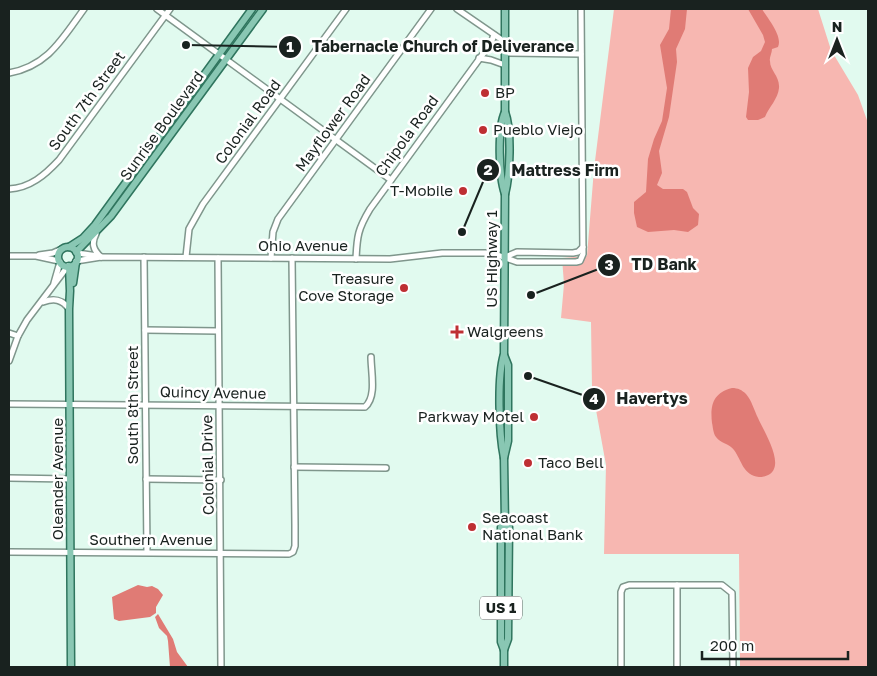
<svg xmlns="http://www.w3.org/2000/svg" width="877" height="676" viewBox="0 0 877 676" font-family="'Golos Text',sans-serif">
<rect width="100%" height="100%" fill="#e1faef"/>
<polygon fill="#f7b7b1" points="614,9 818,9 831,50 858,95 868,123 868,667 740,667 739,554 604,554 606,465 592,388 591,322 561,318 564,284 562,258 587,256 594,169"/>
<g fill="#e07b75">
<polygon points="671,9 687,9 685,29 676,49 677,62 669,117 659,151 662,173 657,185 663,189 683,189 687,192 693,208 699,214 698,225 688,232 674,230 648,232 637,227 634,213 634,202 646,192 648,159 654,139 662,121 667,88 660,45 669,29"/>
<path d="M748,9h14c6,10 21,27 16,38l-6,2c0,4 -3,9 -2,12 0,10 10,15 9,27 -1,11 -10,19 -14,29l-7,3h-10l-2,-3 3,-25 -1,-24 5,-11 8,-6 4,-9 -2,-7z"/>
<path d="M732,388c6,0 10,2 14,6 6,7 8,16 12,24 5,12 27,45 12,56 -3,2 -7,3 -11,3 -16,-2 -17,-16 -25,-27 -4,-6 -14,-7 -18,-13 -3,-4 -3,-10 -4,-14 -2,-18 1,-30 20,-35z"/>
<polygon points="138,585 147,587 152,586 158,589 163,595 156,607 156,613 150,617 119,621 114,619 112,597"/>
<polygon points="158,614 173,639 177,652 188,667 170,667 168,641 167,636 159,628 155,617"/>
</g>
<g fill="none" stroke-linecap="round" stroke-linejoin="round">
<defs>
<g id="minor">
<polyline points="157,9 391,180"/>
<polyline points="457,9 505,42"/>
<polyline points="505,53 581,54"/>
<polyline points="479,58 491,60 505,65"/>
<path d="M9,73c39,-7 53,-34 75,-64"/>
<path d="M9,189c21,-1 36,-14 50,-29l111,-151"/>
<path d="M96,234c-5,9 -3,16 5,23"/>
<polyline points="77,253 98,256"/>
<polyline points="39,255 53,253 62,249"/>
<polyline points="9,256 36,256 59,261"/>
<polyline points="144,257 147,552"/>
<polyline points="186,257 189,229 203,204 346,9"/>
<polyline points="505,257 517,252 573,253 578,252 583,247"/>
<polyline points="218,258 221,667"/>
<polyline points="271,258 273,232 278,219 431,9"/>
<path d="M356,259c1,-23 2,-30 14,-50l121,-166 3,-8"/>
<polyline points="76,261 101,257 390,259 442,253 492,253 517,262 576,262 580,261 583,254 581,9"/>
<polyline points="54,283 60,262"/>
<path d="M43,302c11,-4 19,-3 26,7"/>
<polyline points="145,330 218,331"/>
<polyline points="9,333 18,336"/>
<polyline points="9,361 18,336 27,320 68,266"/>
<path d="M9,404l356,3c12,-10 6,-35 6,-50"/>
<polyline points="294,467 386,468"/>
<polyline points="9,478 70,479"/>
<polyline points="146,479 221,480"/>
<polyline points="9,552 289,554 293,552 295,546 295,525 292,258"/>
<polyline points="677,585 677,667"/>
<polyline points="621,667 621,592 623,587 629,585 722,585 732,593 733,667"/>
</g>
<g id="major">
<path d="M505,194c-6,-17 -8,-65 0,-82"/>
<polyline points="69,247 83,238 95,225 252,9"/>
<circle cx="68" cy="257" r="10"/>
<polyline points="76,252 111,216 263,9"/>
<polyline points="69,266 70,291 69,309 71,667"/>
<polyline points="73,283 76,262"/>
<polyline points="504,355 508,365 508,441 504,458 505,524 509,527 508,639 504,650"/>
<path d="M504,458c-5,-24 -7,-81 0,-104l1,-160c5,-19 7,-64 0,-82v-103"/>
<polyline points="504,667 504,650 501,642 501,527 505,524"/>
</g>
</defs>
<use href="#minor" stroke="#7f968c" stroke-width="8"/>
<use href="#major" stroke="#2f755e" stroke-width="9"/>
<use href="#minor" stroke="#fff" stroke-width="5"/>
<use href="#major" stroke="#89c7b3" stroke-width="6"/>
</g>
<g fill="#be2f33" stroke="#fff" stroke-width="2">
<circle cx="485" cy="93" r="5"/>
<circle cx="483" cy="130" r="5"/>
<circle cx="463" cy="191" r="5"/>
<circle cx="404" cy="288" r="5"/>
<path d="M454.5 324.5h5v5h5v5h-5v5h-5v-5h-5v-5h5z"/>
<circle cx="534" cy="417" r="5"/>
<circle cx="528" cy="463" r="5"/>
<circle cx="472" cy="527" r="5"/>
</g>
<g text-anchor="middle" stroke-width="5" stroke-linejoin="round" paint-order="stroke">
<rect fill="#fff" stroke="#5e6462" stroke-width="1" x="480" y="596.5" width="42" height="23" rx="4"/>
<g font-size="14" font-weight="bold" fill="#19221f">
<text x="501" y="613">US 1</text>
</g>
<g font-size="15" fill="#19221f" stroke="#fff" text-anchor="start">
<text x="495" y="98">BP</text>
<text x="493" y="135">Pueblo Viejo</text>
<text x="453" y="196" text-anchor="end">T-Mobile</text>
<text x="394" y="284" text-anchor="end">Treasure<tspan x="394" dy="17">Cove Storage</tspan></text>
<text x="467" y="337">Walgreens</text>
<text x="524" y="422" text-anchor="end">Parkway Motel</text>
<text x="538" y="468">Taco Bell</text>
<text x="482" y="523">Seacoast<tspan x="482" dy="17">National Bank</tspan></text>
</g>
<g font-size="15" fill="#19221f" stroke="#fff">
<text transform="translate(87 101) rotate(-54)" y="5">South 7th Street</text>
<text transform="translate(248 122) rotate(-54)" y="5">Colonial Road</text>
<text transform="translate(333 123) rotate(-54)" y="5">Mayflower Road</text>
<text transform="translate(162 126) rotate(-54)" y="5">Sunrise Boulevard</text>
<text transform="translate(407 136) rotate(-54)" y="5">Chipola Road</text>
<text x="303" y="251">Ohio Avenue</text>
<text transform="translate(492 259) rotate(-90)" y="5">US Highway 1</text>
<text transform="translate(213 393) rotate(1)" y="5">Quincy Avenue</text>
<text transform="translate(133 405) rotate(-90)" y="5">South 8th Street</text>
<text transform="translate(208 465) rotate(-91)" y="5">Colonial Drive</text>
<text transform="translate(58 479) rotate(-90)" y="5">Oleander Avenue</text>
<text x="151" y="545">Southern Avenue</text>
</g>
</g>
<path fill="none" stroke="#19221f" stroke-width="2" d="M186 45L290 47M462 232L488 170M531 295L609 265M528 376L594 399"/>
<g fill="#19221f" stroke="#fff" stroke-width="2">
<circle cx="186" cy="45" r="5"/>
<circle cx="462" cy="232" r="5"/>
<circle cx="531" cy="295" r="5"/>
<circle cx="528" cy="376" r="5"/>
<circle cx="290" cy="47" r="12"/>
<circle cx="488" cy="170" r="12"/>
<circle cx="609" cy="265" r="12"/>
<circle cx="594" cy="399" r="12"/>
</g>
<g font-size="15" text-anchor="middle" font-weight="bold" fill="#fff">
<text x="290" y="52">1</text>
<text x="488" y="175">2</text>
<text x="609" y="270">3</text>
<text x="594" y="404">4</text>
</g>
<g font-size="16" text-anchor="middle" font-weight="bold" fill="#19221f" stroke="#fff" stroke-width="5" stroke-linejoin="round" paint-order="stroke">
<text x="443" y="52">Tabernacle Church of Deliverance</text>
<text x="565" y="176">Mattress Firm</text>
<text x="664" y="270">TD Bank</text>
<text x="652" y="404">Havertys</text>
</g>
<rect width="877" height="676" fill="none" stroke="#19221f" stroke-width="20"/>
<g transform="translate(837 40)" stroke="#ffffff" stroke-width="4" paint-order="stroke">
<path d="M0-4L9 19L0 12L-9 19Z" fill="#19221f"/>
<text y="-8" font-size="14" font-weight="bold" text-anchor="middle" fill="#19221f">N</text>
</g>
<path d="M702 651v8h146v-8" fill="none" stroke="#19221f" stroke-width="2.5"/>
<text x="710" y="651" font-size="15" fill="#19221f" stroke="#ffffff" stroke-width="4" paint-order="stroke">200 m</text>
</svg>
